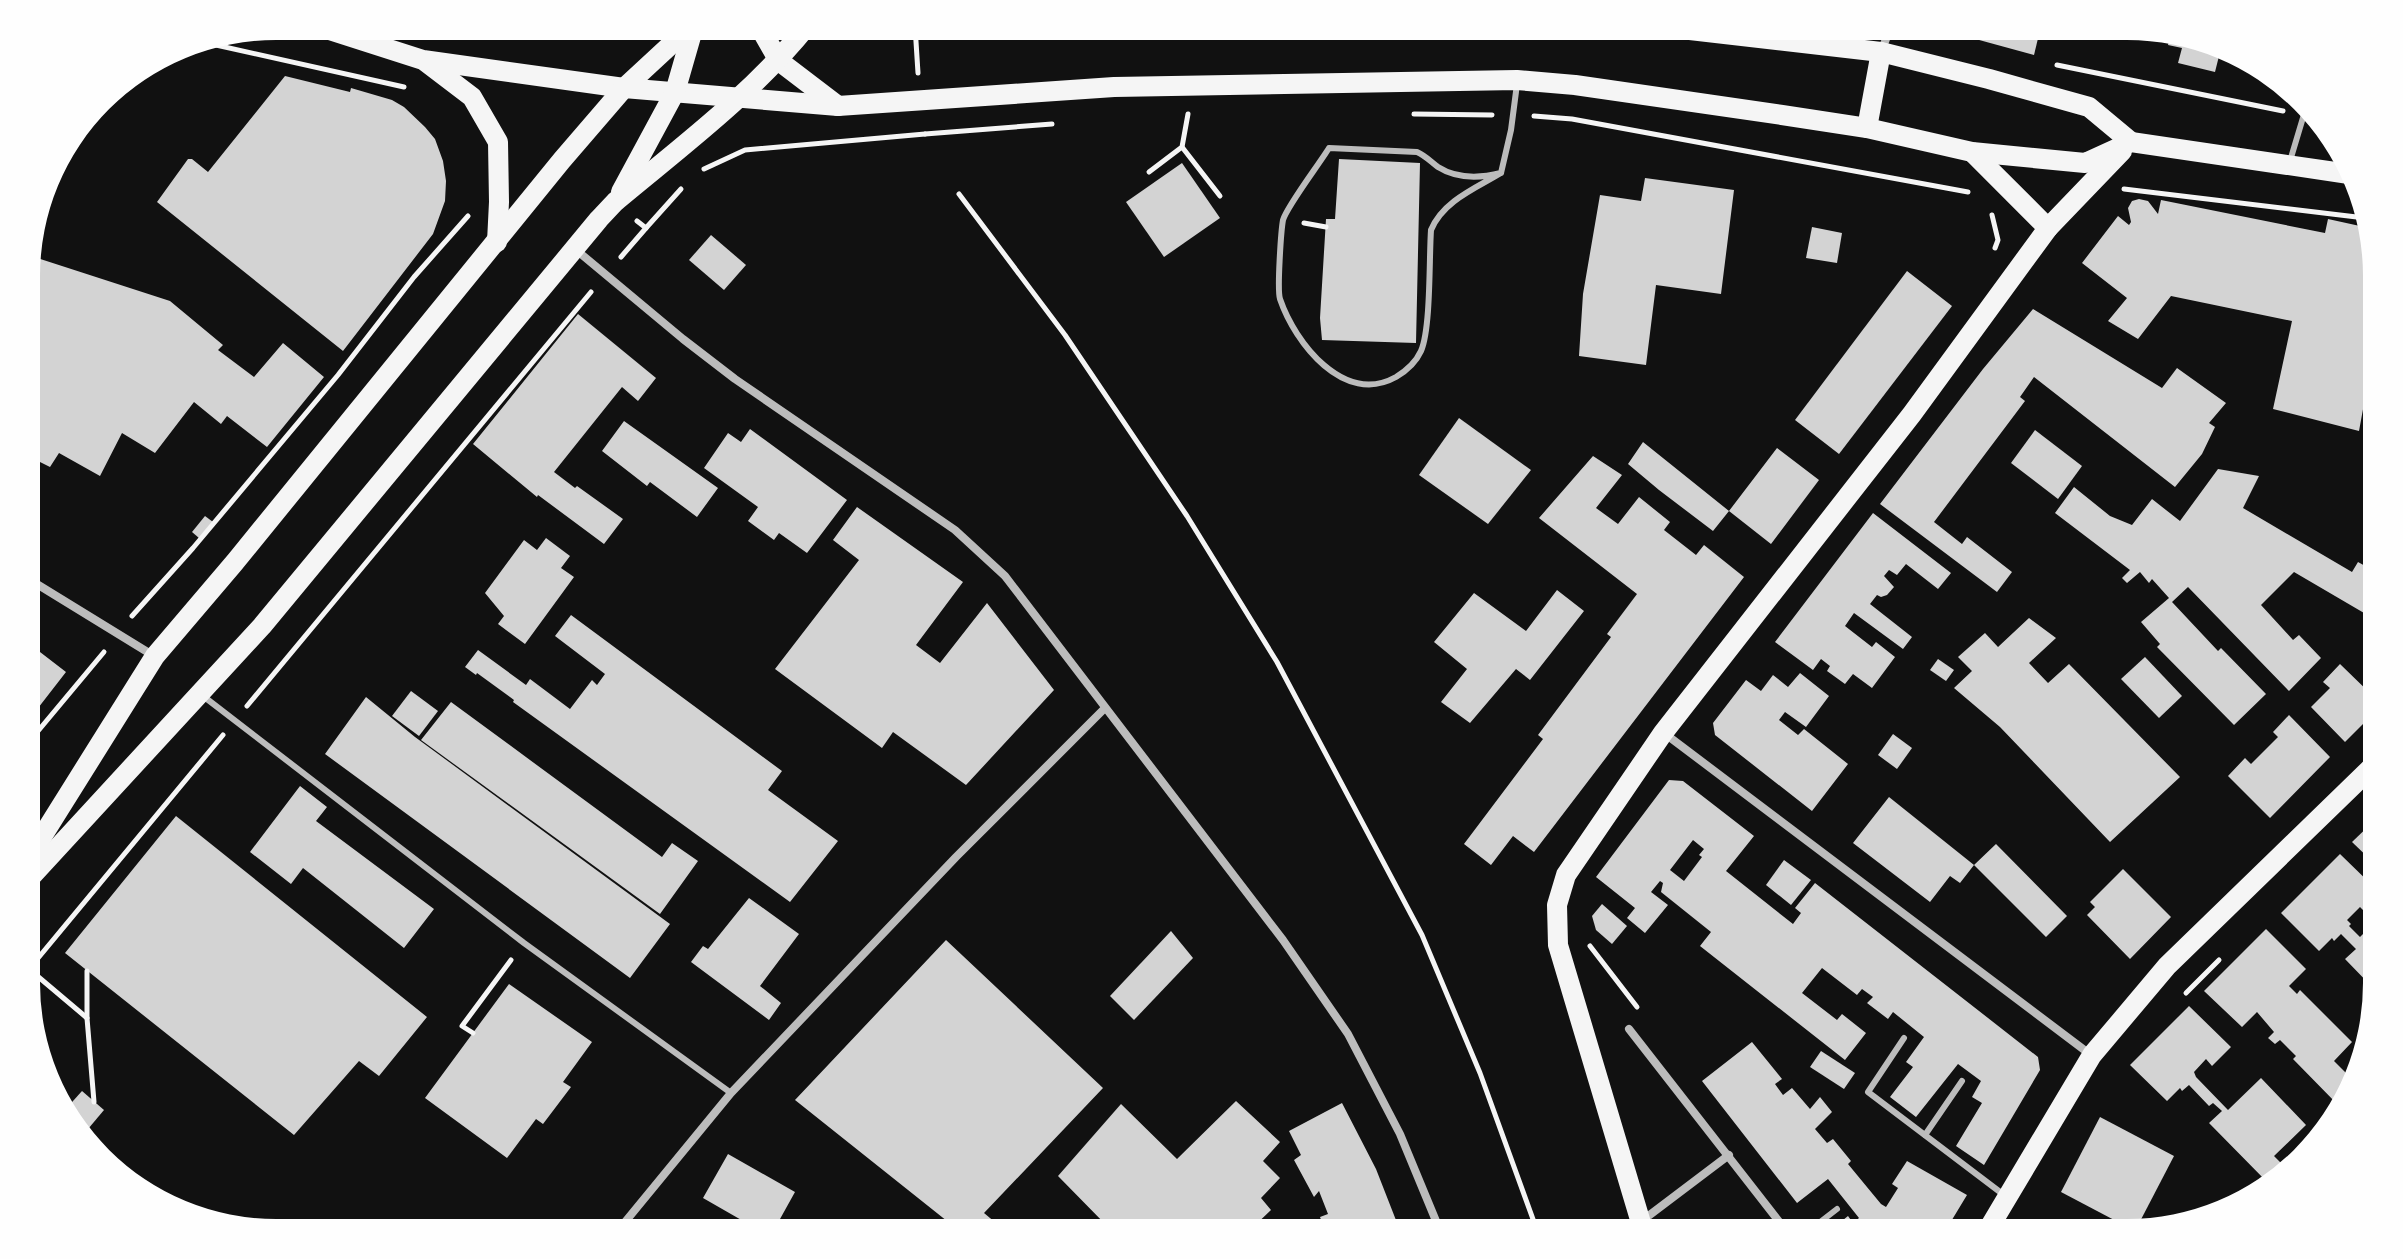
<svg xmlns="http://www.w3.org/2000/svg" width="2403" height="1259" viewBox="0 0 2403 1259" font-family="'Public Sans',sans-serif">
<rect width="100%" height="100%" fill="#111"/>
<g fill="#d3d3d3" fill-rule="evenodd">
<polygon points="1940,26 2041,26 2034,55 1939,29"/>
<polygon points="2170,36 2238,52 2245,58 2220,52 2215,72 2178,63 2182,48 2168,45"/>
<polygon points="285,76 350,92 351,88 392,100 404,107 425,127 435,139 443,161 446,181 445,201 433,234 343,351 157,202 188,159 192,159 208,172"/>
<polygon points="1339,159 1420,163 1416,343 1322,340 1320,318 1326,219 1335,219"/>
<polygon points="1182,163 1220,218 1164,257 1126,202"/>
<polygon points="1645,178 1734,190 1721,294 1656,285 1646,365 1579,356 1583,294 1600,195 1641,201"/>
<polygon points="2139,199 2148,201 2158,214 2161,200 2325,233 2328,219 2369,228 2375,244 2375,344 2359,431 2273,409 2292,321 2171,296 2138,339 2108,321 2127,298 2082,263 2118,216 2129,225 2131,222 2128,208 2132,201"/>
<polygon points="1812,227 1842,233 1837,263 1806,258"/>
<polygon points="711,235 746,265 724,290 689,260"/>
<polygon points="28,255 170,301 223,345 218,350 254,377 283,343 324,377 267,447 227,416 221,424 194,402 155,453 122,433 100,476 59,453 50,467 30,457 27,462"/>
<polygon points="1907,271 1952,306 1839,454 1795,420"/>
<polygon points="2033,309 2162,388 2177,368 2226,403 2209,423 2215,427 2202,454 2175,487 2034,377 2020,397 2025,401 1934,522 1962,544 1967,537 2012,572 1997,592 1880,504 1983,369"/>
<polygon points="578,314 656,378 638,401 622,387 554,472 575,488 577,486 623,519 604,544 538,495 537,497 473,444"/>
<polygon points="1459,418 1531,470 1488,524 1419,475"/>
<polygon points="624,421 718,488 697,517 650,482 647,486 602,451"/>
<polygon points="750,429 847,500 807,553 779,533 774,540 748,521 758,507 704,468 728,433 741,442"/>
<polygon points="2035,430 2082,466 2058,499 2011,463"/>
<polygon points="1643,442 1729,511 1777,448 1819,480 1771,544 1729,511 1713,531 1659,490 1628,464"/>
<polygon points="1593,456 1622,475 1596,508 1618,524 1639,497 1670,522 1664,530 1696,555 1704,545 1744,577 1534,852 1513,836 1491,865 1464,844 1543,739 1538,735 1611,637 1607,634 1637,594 1539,518"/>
<polygon points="2218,469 2259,476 2243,508 2352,572 2358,562 2376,572 2376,620 2294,572 2261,605 2293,640 2299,635 2321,658 2289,691 2188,587 2172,602 2218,651 2221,648 2266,694 2234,725 2157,647 2160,644 2141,622 2169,598 2152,579 2149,583 2140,572 2127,583 2122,578 2130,570 2055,513 2074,487 2110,516 2132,525 2152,499 2180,521"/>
<polygon points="857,507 963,582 916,645 940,663 987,603 1054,690 966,785 893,732 882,748 775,669 859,560 833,540"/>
<polygon points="1873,513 1951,573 1938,589 1906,564 1897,575 1889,570 1884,576 1894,587 1887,595 1881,597 1877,595 1870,604 1912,637 1903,649 1854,613 1845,626 1872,647 1876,642 1895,657 1872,688 1853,674 1845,684 1827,671 1830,666 1821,659 1813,670 1775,642"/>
<polygon points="205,516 213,522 199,538 192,532"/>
<polygon points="546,538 570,556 561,568 574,577 525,644 498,624 504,616 485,593 524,540 537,550"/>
<polygon points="1557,590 1584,611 1530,680 1516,669 1470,723 1441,702 1467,669 1434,642 1474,593 1526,631"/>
<polygon points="571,615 782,771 768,790 838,841 790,902 513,702 514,700 477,673 476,675 465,667 478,650 526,685 530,679 570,709 592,680 597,685 605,674 555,636"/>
<polygon points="2029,618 2056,638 2029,663 2048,683 2069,664 2180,777 2110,842 2000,727 1954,688 1972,671 1958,657 1985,633 1998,647"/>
<polygon points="27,642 66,672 28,721 28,694"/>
<polygon points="2145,657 2182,696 2159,718 2121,679"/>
<polygon points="1938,659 1954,670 1946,681 1930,670"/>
<polygon points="2340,664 2376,699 2376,711 2345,742 2311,707 2330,688 2323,682"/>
<polygon points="1800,673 1829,696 1806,727 1785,712 1779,720 1798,735 1804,729 1848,764 1812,811 1715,735 1713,723 1746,680 1761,691 1773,675 1788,687"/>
<polygon points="411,691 438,711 419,736 392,716"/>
<polygon points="366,697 415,737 670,924 630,978 325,754"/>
<polygon points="451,702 662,857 672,843 698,861 660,914 421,740"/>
<polygon points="2289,715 2330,757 2270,818 2228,776 2245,758 2251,764 2278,737 2273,732"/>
<polygon points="1893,734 1912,748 1897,769 1878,755"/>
<path d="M1669,780l14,1 71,55 -28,35 67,53 8,-11 -6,-5 20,-25 223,174 2,13 -56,95 -28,-19 26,-43 -10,-6 9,-16 -23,-17 -42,53 -26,-20 23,-30 -7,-5 18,-25 -31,-25 -5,7 -21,-16 6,-6 -11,-8 -5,6 -35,-27 -20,25 35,27 5,-6 24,19 -21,27 -145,-114 11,-14 -50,-40 2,-9 -3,-2 -9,11 17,13 -23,28 -18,-15 8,-10 -39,-31zM1693,840l11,9 -5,6 3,2 -18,24 -14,-11z"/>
<polygon points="300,786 327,807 316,821 434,909 404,948 303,868 291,884 250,852"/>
<polygon points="1889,797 1974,865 1996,844 2067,916 2046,937 1974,865 1960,883 1950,876 1930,902 1853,843"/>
<polygon points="176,816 427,1017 379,1076 359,1061 294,1135 65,953"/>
<polygon points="2377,818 2377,866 2352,842"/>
<polygon points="2340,854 2377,890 2377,900 2365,912 2360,907 2347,920 2351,924 2349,926 2360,937 2377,920 2375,990 2345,959 2356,949 2341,934 2334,941 2332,938 2319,951 2281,913"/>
<polygon points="1784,860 1811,880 1791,905 1766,885"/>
<polygon points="2123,869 2171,917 2130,959 2087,915 2095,907 2090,902"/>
<polygon points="749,898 799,934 760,986 781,1003 769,1020 691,962 703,946 708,949"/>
<polygon points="1602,904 1627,926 1612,944 1596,930 1592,916"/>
<polygon points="2266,929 2306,969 2289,986 2297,994 2300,990 2352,1042 2334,1061 2354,1081 2351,1094 2340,1107 2293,1059 2296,1056 2280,1040 2275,1044 2268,1038 2274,1032 2257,1012 2242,1027 2204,991"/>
<polygon points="1171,931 1193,958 1134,1020 1110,996"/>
<polygon points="946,940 1103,1088 984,1213 1008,1233 962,1233 795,1100"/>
<polygon points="509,984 592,1042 563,1082 571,1087 543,1124 536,1119 507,1158 425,1098"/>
<polygon points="2189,1006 2231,1047 2212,1066 2206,1059 2194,1072 2196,1077 2228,1110 2261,1078 2306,1125 2274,1156 2286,1168 2269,1184 2209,1123 2222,1111 2213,1103 2209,1106 2189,1085 2182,1091 2180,1088 2167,1101 2130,1065"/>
<polygon points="1752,1042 1782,1079 1775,1084 1783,1095 1792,1088 1810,1109 1820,1097 1832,1112 1815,1129 1827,1143 1833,1139 1851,1161 1848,1164 1881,1204 1886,1207 1898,1188 1892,1184 1907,1161 1967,1195 1944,1233 1827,1233 1848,1216 1853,1223 1859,1218 1828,1179 1797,1203 1702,1081"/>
<polygon points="1821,1051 1855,1073 1844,1089 1810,1067"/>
<polygon points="82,1091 104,1110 83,1135 68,1122 64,1111"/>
<polygon points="1236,1101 1280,1142 1263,1161 1280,1178 1261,1198 1271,1210 1247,1233 1103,1233 1109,1228 1058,1176 1121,1104 1177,1159"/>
<polygon points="1342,1103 1376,1169 1401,1233 1326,1233 1320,1217 1328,1214 1319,1191 1314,1197 1294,1160 1301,1155 1289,1131"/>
<polygon points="2100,1117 2174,1156 2135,1231 2061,1192"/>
<polygon points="728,1154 795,1192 780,1219 784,1228 782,1233 764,1233 703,1198"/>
</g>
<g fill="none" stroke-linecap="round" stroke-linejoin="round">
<g stroke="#f5f5f5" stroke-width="5">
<polyline points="915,26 918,73"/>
<polyline points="1917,26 1932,32"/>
<polyline points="198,41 404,87"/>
<polyline points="2057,65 2283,111"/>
<polyline points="1414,114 1492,115"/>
<polyline points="1534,116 1572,119 1968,192"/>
<polyline points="925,134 1052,124"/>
<polyline points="1182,147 1220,196"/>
<polyline points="704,169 745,150 925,134"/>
<polyline points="1149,172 1182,147 1188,114"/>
<polyline points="2124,189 2365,218"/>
<polyline points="959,194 1065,335 1187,516 1277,662 1422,935 1480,1073 1538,1233"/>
<polyline points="1992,215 1998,240 1995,248"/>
<polyline points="1304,223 1326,227"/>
<polyline points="646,228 681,189"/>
<polyline points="621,257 646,228 637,221"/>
<polyline points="132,616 193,548 338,375 414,277 468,216"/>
<polyline points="247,706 591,292"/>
<polyline points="2366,735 2376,725"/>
<polyline points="28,743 104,652"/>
<polyline points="1590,946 1637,1007"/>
<polyline points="87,971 87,1018 94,1102"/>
<polyline points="2186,993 2219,960"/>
<polyline points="87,1018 29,969 223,735"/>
<polyline points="473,1033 462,1026 511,960"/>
</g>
<g stroke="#bcbcbc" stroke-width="6">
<polyline points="2290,161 2305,111"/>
<path d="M1501,173c-25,15 -58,28 -70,57 -2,28 0,98 -10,121 -5,11 -15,20 -25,26 -52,29 -101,-34 -116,-78 -3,-9 1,-68 3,-79 4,-14 37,-57 46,-72l88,4c9,4 14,10 21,15 19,12 43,11 63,6l10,-43 6,-46"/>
<polyline points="203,696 524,943 731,1093"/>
<polyline points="1904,1038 1868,1092 2004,1195"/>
<polyline points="1925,1135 1962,1081"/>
<polyline points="1806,1233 1837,1209"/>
</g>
<g stroke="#bcbcbc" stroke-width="8">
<polyline points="1881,52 1891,26"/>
<polyline points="575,249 683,339 735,379 955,530 1005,576 1283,940 1348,1034 1400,1134 1441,1233"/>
<polyline points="27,578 154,656"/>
<polyline points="1664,733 2091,1055"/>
<polyline points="1629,1029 1788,1233"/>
<polyline points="1643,1220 1729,1155"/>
<polyline points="616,1233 731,1093 956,857 1104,709"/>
</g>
<g stroke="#f5f5f5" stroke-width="20">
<polyline points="317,26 423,60 624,88 838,106 1114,87 1517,80 1575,85 1782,115 1867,128 1972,152 2085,163 2131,142 2349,174"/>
<polyline points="759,26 779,61 838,106"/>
<polyline points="1655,26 1881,52 1989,79 2089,107 2131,142"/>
<polyline points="426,62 472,97 498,142 499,202 497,242"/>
<polyline points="1867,128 1881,52"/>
<polyline points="621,192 675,92 694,26"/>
<polyline points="2048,228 2122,151"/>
<polyline points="28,859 155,656 235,562 562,160 624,88 691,26"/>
<path d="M28,880l234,-254 337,-407 16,-17c67,-56 137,-108 192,-176"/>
<polyline points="1644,1233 1558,945 1557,905 1566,875 1663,733 1912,414 2048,228 1972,152"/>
<polyline points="1986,1233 2092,1055 2167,966 2376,763"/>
</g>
</g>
<path d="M0 0H2403V1259H0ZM276 40H2127A236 236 0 0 1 2363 276V983A236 236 0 0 1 2127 1219H276A236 236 0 0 1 40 983V276A236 236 0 0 1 276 40Z" fill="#fefefe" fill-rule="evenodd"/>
</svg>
